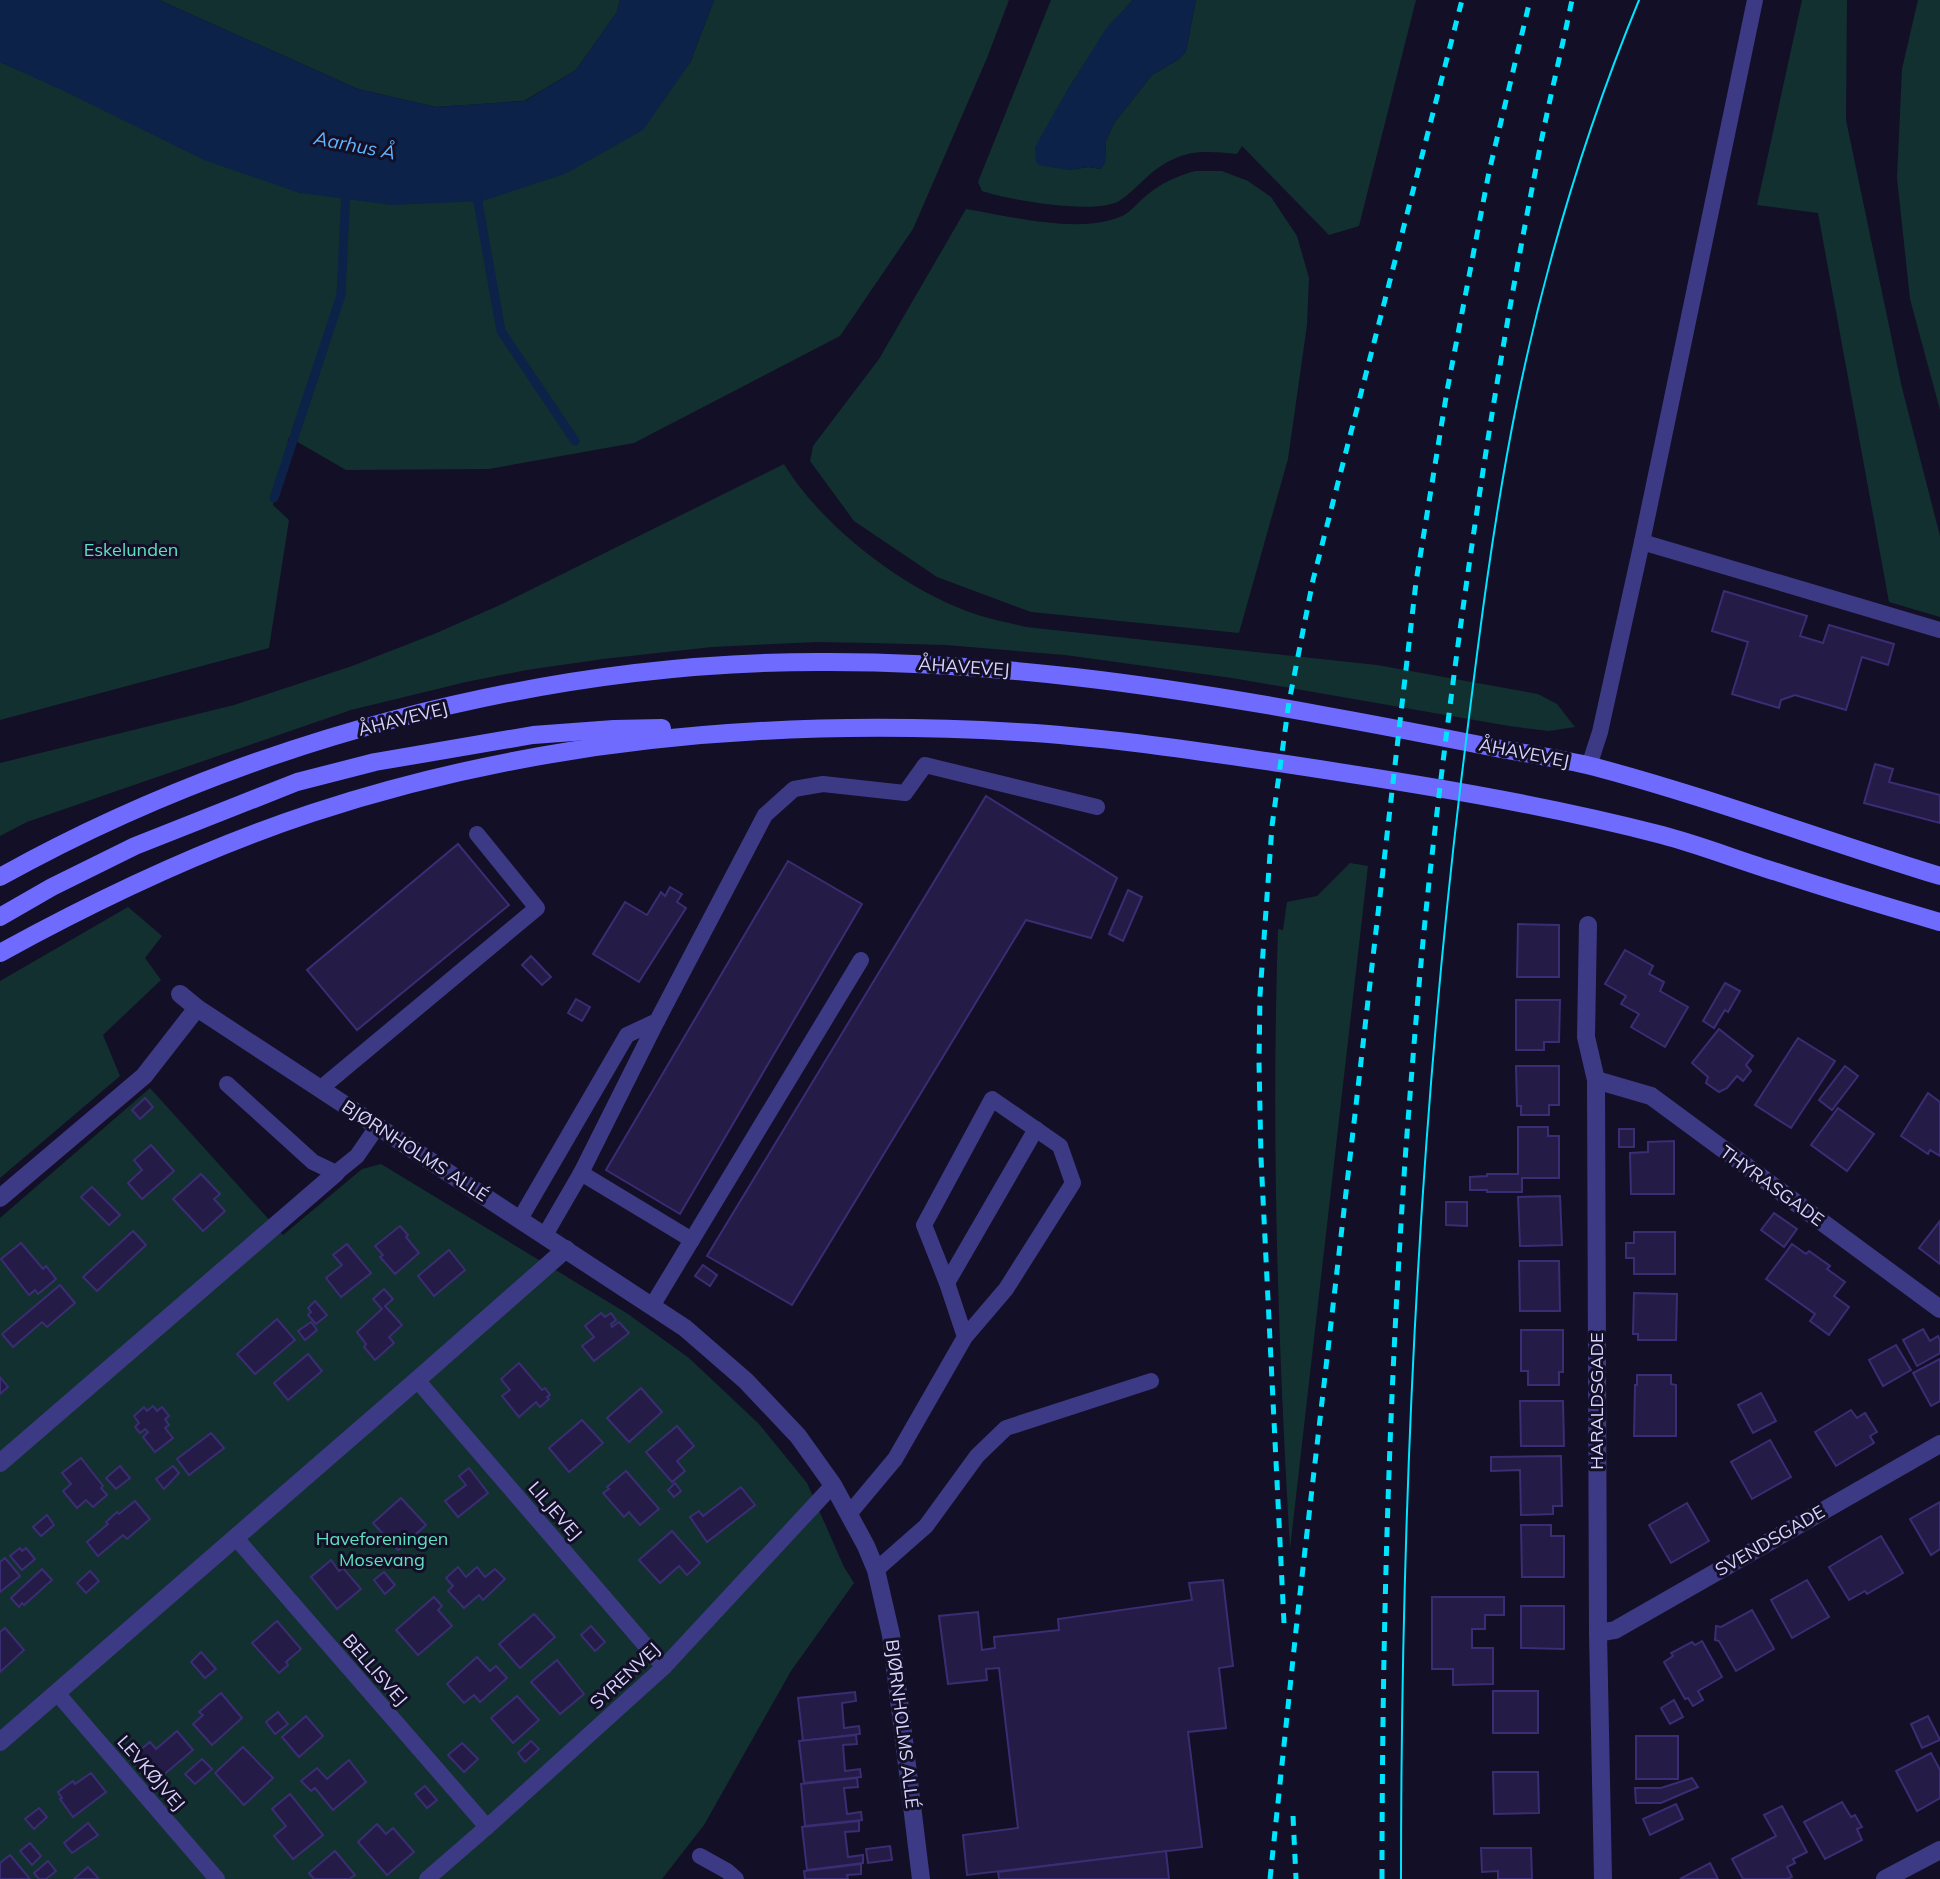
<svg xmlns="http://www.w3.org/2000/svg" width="1940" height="1879" viewBox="0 0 1940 1879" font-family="Mulish,sans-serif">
<rect width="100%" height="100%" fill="#130f26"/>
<g fill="#12302f">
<polygon points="159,0 620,0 617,12 576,70 524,101 436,107 358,89"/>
<polygon points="714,0 1009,0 987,58 913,229 840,336 634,443 489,469 346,470 289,437 273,505 289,520 269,648 0,720 0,62 300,193 690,63"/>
<path d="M1051,0h82l-26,28 -42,66 3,76 21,-3 11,2 5,-6 1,-22 8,-18 38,-48 27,-16 7,-8 10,-51h220l-57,226 -30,9 -87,-89 -5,8c-39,-4 -58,-4 -89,22 -9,8 -19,19 -29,25 -24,14 -111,-1 -137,-10l-4,-9z"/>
<polygon points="1802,0 1847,0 1846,120 1902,388 1940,536 1940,617 1889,602 1818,213 1757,205"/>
<polygon points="1918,0 1940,0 1940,410 1910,299 1897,178 1902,69"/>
<path d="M1195,171h27l26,10 23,16 26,39 12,42 -2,47 -19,134 -49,174 -208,-21 -94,-35 -83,-56 -44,-60 3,-15 66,-87 87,-150c44,7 114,26 156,7 9,-4 17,-15 25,-21 14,-12 30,-19 48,-24z"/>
<path d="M784,464c39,64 123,128 194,151 16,5 32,8 48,12l351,38 161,29 19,10 18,23 -26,4 -40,-5 -277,-48 -167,-23 -119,-10 -75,-2 -54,-1 -105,5 -109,12 -76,11 -61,12 -115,28 -324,112 -27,14v-73l234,-58 118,-39 82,-32 66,-29z"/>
<path d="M1350,863l18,3 -78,683c-12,-206 -19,-413 -12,-620l5,1 4,-28 30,-6z"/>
<polygon points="128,907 162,936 145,958 161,980 103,1035 120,1076 0,1178 0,981"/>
<polygon points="150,1088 283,1235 362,1169 381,1164 628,1314 689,1358 759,1424 807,1483 844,1567 854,1583 791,1671 704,1825 662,1879 0,1879 0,1218"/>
</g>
<g fill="#0c2248">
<polygon points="0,0 159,0 358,89 436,107 525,101 576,70 617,12 620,0 714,0 690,63 643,130 565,174 482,201 392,205 300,193 204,160 64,91 0,62"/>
<polygon points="1133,0 1196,0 1186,51 1179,59 1152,75 1114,123 1106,141 1105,163 1100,169 1089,167 1068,170 1039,165 1036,162 1035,147 1065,94 1107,27"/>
</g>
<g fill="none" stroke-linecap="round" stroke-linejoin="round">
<g stroke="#0c2248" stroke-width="9">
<polyline points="476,191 501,331 575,441"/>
<polyline points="274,498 341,295 346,189"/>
</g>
</g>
<g fill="#241b47" stroke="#3b2d73" stroke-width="2">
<polygon points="1724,591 1807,616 1800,636 1823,643 1829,625 1894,644 1888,665 1862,657 1846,710 1795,695 1781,700 1779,708 1732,694 1748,642 1712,631"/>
<polygon points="1875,764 1893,769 1889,782 1940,795 1940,823 1864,803"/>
<polygon points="986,796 1117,878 1091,938 1026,920 792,1305 707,1256"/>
<polygon points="458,844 509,905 357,1030 307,970"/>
<polygon points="788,861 862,904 680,1214 606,1170"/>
<polygon points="670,887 682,894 677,902 686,908 639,982 593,954 625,902 647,915 661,892 665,896"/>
<polygon points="1128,890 1142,897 1123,941 1109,934"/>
<polygon points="1518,924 1559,925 1559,977 1517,977"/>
<polygon points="1625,950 1653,966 1649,974 1664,982 1660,991 1688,1007 1665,1047 1631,1027 1639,1014 1621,1004 1626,996 1605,984"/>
<polygon points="531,956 551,977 542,985 522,965"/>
<polygon points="1725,983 1740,991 1728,1012 1725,1010 1714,1028 1703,1021"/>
<polygon points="576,999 590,1007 582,1021 568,1013"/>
<polygon points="1516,1000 1560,1000 1559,1042 1544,1042 1544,1050 1516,1050"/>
<polygon points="1719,1029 1753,1056 1746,1065 1751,1071 1743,1081 1737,1076 1727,1088 1719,1092 1706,1083 1708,1077 1692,1063"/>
<polygon points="1798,1038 1835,1061 1791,1128 1755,1105"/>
<polygon points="1516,1066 1559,1066 1559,1105 1549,1105 1549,1115 1521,1115 1521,1106 1517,1106"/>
<polygon points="1845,1066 1858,1076 1832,1110 1819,1100"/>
<polygon points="1928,1093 1940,1102 1940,1156 1930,1150 1928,1154 1901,1136"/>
<polygon points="145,1098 153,1107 140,1119 132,1110"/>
<polygon points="1838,1108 1874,1134 1847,1171 1811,1145"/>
<polygon points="1518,1127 1548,1127 1548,1136 1559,1136 1559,1178 1522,1178 1522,1192 1487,1192 1487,1190 1470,1190 1470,1177 1487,1176 1487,1174 1518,1174"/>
<rect x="1619" y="1129" width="15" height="18"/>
<polygon points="1674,1141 1674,1194 1631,1194 1630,1153 1648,1152 1648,1142"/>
<polygon points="151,1145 174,1171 142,1199 128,1183 142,1170 134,1160"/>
<polygon points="201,1174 220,1194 214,1199 225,1211 203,1231 173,1199"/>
<polygon points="92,1187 120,1215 109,1225 81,1197"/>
<polygon points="1560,1196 1562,1245 1520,1246 1518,1197"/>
<polygon points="1446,1202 1467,1202 1467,1226 1446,1225"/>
<polygon points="1774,1213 1797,1229 1784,1247 1761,1230"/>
<polygon points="1940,1221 1940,1264 1919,1248"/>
<polygon points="400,1226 408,1235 406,1237 419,1253 395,1274 380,1257 383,1255 375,1246"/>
<polygon points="133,1231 146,1245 97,1291 83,1277"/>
<polygon points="1634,1232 1675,1232 1675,1274 1634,1274 1634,1258 1626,1258 1626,1243 1634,1243"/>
<polygon points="21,1243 43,1269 46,1266 56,1279 38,1294 35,1290 29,1295 1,1259"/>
<polygon points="347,1244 371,1273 341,1297 326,1278 342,1265 333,1255"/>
<polygon points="1792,1244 1806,1254 1809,1251 1830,1266 1827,1269 1845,1282 1834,1296 1849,1307 1829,1335 1810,1321 1815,1314 1766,1279"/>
<polygon points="449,1250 465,1270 434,1296 418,1276"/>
<polygon points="1519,1261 1559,1261 1560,1311 1520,1311"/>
<polygon points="703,1265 717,1275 710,1286 695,1276"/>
<polygon points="60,1285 75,1303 47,1327 42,1322 13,1347 2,1334"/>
<polygon points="384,1289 393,1299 385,1306 402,1325 389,1337 394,1343 375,1360 364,1347 366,1344 357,1332 382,1309 373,1299"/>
<polygon points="1634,1293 1677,1294 1676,1340 1638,1340 1638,1334 1633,1334"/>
<polygon points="315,1301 327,1315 316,1324 308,1315 311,1312 308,1308"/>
<polygon points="601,1313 605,1317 611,1313 616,1320 611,1324 612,1327 619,1322 629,1333 594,1361 582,1346 594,1337 585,1326"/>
<polygon points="277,1319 295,1340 255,1374 237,1354"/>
<polygon points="311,1322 317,1330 305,1340 298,1331"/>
<polygon points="1923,1329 1930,1341 1938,1336 1940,1340 1940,1353 1917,1366 1903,1340"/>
<polygon points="1521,1330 1563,1330 1563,1372 1559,1372 1559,1385 1528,1385 1528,1371 1521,1371"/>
<polygon points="1896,1345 1911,1370 1883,1386 1869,1360"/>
<polygon points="308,1354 322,1371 288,1400 274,1383"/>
<polygon points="1940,1359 1940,1401 1931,1406 1913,1373"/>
<polygon points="519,1363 542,1390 545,1388 550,1395 547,1397 549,1399 540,1407 536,1402 519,1417 502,1396 510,1390 501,1379"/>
<polygon points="1637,1375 1671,1375 1671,1384 1676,1385 1676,1436 1634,1436 1635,1385 1637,1385"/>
<polygon points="0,1377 8,1387 0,1394"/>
<polygon points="641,1388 662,1412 629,1442 607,1418"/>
<polygon points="1761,1393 1776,1421 1753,1433 1738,1405"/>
<polygon points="1520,1401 1563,1401 1564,1446 1521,1446"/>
<polygon points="153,1406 157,1411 162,1407 169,1416 165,1419 169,1425 165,1428 173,1438 155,1452 143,1437 148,1432 145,1429 140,1433 135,1427 139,1423 134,1416 144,1407 147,1411"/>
<polygon points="1851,1410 1857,1418 1865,1413 1877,1432 1870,1436 1874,1443 1836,1466 1815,1432"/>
<polygon points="582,1420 603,1443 569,1472 549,1448"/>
<polygon points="677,1426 694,1446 677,1461 685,1471 672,1482 646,1452"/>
<polygon points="211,1433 224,1448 189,1475 177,1459"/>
<polygon points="1770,1440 1791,1477 1752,1499 1731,1462"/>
<polygon points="1561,1456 1562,1506 1553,1506 1553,1514 1521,1515 1520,1470 1491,1471 1491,1457"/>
<polygon points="81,1458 103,1486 101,1488 107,1495 93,1507 86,1500 77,1508 63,1491 71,1484 62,1473"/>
<polygon points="120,1466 130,1478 116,1489 106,1478"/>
<polygon points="173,1466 179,1473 164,1489 156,1479"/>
<polygon points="469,1468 488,1493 458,1517 445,1501 466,1485 459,1476"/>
<polygon points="626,1471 659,1509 640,1525 629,1512 624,1517 603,1493 609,1489 607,1487"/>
<polygon points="675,1483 681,1491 674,1497 668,1490"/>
<polygon points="741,1487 755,1505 707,1542 690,1517 699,1511 703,1516"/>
<polygon points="401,1498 426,1525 398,1550 373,1523"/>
<polygon points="135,1501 150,1519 127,1539 123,1535 98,1556 87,1542 108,1524 106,1522 117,1512 119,1514"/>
<polygon points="1940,1502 1940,1549 1931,1555 1910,1519"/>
<polygon points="1687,1503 1709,1541 1671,1563 1649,1525"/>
<polygon points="47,1515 54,1525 41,1536 33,1527"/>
<polygon points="1521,1525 1551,1525 1551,1536 1564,1536 1564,1577 1522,1577"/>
<polygon points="672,1531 700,1563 687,1575 679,1566 660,1583 639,1560"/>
<polygon points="1881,1536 1903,1573 1867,1594 1865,1591 1849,1600 1829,1567"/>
<polygon points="20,1548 22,1551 26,1548 35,1559 22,1570 10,1556"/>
<polygon points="5,1558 20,1576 0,1592 0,1562"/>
<polygon points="331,1560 339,1571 343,1568 361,1589 337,1609 311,1577"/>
<polygon points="458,1567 466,1577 477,1567 485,1577 495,1569 505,1579 483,1600 479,1595 464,1608 448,1591 453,1586 446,1578"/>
<polygon points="42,1569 52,1580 24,1605 22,1603 19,1607 11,1598"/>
<polygon points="90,1571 99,1581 86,1593 77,1583"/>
<polygon points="384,1572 395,1585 385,1594 374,1580"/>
<polygon points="1223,1580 1233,1666 1219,1668 1226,1728 1188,1732 1202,1847 967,1875 963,1835 1018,1828 999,1668 986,1669 987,1680 948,1684 939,1616 978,1612 982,1650 995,1648 994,1637 1059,1630 1058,1619 1192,1600 1189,1583"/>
<polygon points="1807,1580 1829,1617 1792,1638 1771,1600"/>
<polygon points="434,1597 442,1606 438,1610 452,1626 418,1655 396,1630"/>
<polygon points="1432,1597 1504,1597 1504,1615 1485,1615 1485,1629 1472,1629 1472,1648 1493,1648 1493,1684 1453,1685 1453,1669 1432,1669"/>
<polygon points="1521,1606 1564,1606 1564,1649 1521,1648"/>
<polygon points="1752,1610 1774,1649 1736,1671 1719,1641 1715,1640 1716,1626 1721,1627"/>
<polygon points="534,1614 555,1637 520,1668 499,1644"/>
<polygon points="277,1621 301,1649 286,1662 288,1665 279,1673 252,1643"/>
<polygon points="591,1626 605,1642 595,1651 581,1635"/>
<polygon points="5,1628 24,1650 0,1672 0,1632"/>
<polygon points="1702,1641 1722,1677 1698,1691 1703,1700 1693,1706 1688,1698 1685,1699 1664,1662 1673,1656 1671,1653 1692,1642 1695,1645"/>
<polygon points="201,1652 216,1669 205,1678 191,1662"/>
<polygon points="477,1657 490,1671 496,1666 507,1678 480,1702 474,1695 464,1703 447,1684"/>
<polygon points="557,1660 584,1694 560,1714 531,1682"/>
<rect x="1493" y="1691" width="45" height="42"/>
<polygon points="855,1692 856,1701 842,1703 844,1728 859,1726 860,1734 803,1741 798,1698"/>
<polygon points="221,1693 242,1718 212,1745 193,1724 203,1715 199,1712"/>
<polygon points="517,1696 539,1720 513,1743 491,1718"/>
<polygon points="1674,1700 1683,1717 1670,1724 1661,1708"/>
<polygon points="278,1712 288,1724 275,1734 266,1722"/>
<polygon points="306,1716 323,1736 299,1757 282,1737"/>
<polygon points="1928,1716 1940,1740 1922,1748 1911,1724"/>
<polygon points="177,1731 193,1750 155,1782 133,1756 150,1742 156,1749"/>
<polygon points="856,1735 857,1744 843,1745 845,1771 860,1769 861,1777 804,1783 799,1741"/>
<rect x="1636" y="1736" width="42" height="43"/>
<polygon points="531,1741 539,1749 525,1762 518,1753"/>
<polygon points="462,1743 478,1759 464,1772 448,1755"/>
<polygon points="243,1747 273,1778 244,1805 215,1773"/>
<polygon points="1931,1753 1940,1770 1940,1798 1917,1811 1896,1771"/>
<polygon points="202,1759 212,1769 195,1784 185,1774"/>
<polygon points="349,1760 366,1782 333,1810 315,1788 311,1791 301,1781 317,1768 327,1779"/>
<polygon points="1493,1772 1538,1772 1539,1813 1494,1814"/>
<polygon points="91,1773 106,1792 73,1817 60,1799 62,1798 58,1792 73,1781 75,1784"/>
<polygon points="857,1778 858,1787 844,1788 847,1814 861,1812 862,1820 805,1826 801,1784"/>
<polygon points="1692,1778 1698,1787 1661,1803 1636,1803 1635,1788 1661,1788"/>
<polygon points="425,1786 437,1800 427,1808 415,1794"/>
<polygon points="290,1794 323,1835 293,1859 274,1836 286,1826 272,1809"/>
<polygon points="1842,1802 1851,1817 1855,1815 1862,1827 1857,1829 1862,1840 1825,1859 1804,1822"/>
<polygon points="1676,1804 1683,1819 1650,1835 1643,1819"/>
<polygon points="1782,1806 1807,1852 1793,1859 1795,1863 1787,1867 1792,1877 1787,1879 1743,1879 1732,1859 1776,1836 1764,1815"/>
<polygon points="39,1808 47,1817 34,1829 25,1819"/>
<polygon points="859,1821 859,1831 845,1832 848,1857 863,1855 863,1863 807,1870 802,1827"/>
<polygon points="88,1823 98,1835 72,1853 64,1843"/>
<polygon points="377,1824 386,1834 393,1828 414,1852 387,1875 358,1842"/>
<polygon points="30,1843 41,1856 32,1865 20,1851"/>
<polygon points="890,1846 892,1860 868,1863 866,1849"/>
<polygon points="1481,1848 1531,1848 1532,1879 1498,1879 1498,1871 1482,1872"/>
<polygon points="335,1851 355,1875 349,1879 314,1879 309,1873"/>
<polygon points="1166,1851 1169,1879 999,1879 998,1872"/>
<polygon points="10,1855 30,1879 0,1879 0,1863"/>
<polygon points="48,1861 56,1871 46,1879 39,1879 34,1873"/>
<polygon points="1710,1863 1718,1879 1680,1879"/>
<polygon points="861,1864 861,1874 847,1875 848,1879 805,1879 804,1871"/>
<polygon points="88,1867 99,1879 74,1879"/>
</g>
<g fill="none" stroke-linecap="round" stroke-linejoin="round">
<g stroke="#3d3a85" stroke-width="16">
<polyline points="1642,542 1940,630"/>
<polyline points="1589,766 1600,732 1642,542 1755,0"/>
<polyline points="227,1084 313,1162 336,1173 357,1156 377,1127"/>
<polyline points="320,1089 537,908 477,834"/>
<polyline points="581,1173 692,1240"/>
<polyline points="520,1219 627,1035 657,1021 765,815 794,789 823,784 905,793 925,765 1097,807"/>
<polyline points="545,1235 581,1173 657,1021"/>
<polyline points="947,1283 1036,1129"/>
<polyline points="652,1306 861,960"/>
<polyline points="417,1380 664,1667"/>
<polyline points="849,1514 895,1459 965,1337 1006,1289 1073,1183 1060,1146 992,1099 924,1225 947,1283 965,1337"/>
<polyline points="235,1537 487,1827"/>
<polyline points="876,1570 926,1526 977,1456 1006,1428 1151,1381"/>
<polyline points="57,1693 217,1879"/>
<polyline points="700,1856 727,1871 736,1879"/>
<polyline points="427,1879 487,1827 664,1667 833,1485"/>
</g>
<g stroke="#3d3a85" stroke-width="18">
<polyline points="1588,925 1586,1037 1596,1080 1598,1633 1603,1879"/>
<polyline points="180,994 197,1008 685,1328 746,1381 798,1436 833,1485 866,1546 876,1570 891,1635 921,1879"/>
<polyline points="1596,1080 1651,1096 1940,1309"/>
<polyline points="0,1198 144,1076 197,1008"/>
<polyline points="0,1463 336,1173"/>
<polyline points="1598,1633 1615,1630 1940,1444"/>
<polyline points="0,1742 417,1380 566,1249"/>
<polyline points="1885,1879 1940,1850"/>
</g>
<g stroke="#6f6bff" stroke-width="18">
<path d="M0,877c242,-135 541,-215 819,-215 171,-1 341,23 509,54 56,10 112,21 168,32 33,6 67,11 99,19 117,31 230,74 345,109"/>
<polyline points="0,917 52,887 135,846 297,782 375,762 533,735 614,729 662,728"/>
<path d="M0,953c100,-55 203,-104 312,-140 227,-75 467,-95 705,-81 90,5 180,19 269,32 126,19 253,39 376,71 38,10 76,25 115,37 54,18 108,34 163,50"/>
</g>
<path stroke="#00e5ff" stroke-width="2" d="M1401,1879c0,-364 16,-727 59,-1089 16,-129 31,-259 57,-388 28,-137 69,-273 122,-402"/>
<g stroke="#00e5ff" stroke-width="5" stroke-dasharray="10 9" stroke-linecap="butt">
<polyline points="1284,1623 1261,1158 1259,1062 1260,995 1272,826 1289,702 1313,580 1462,0"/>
<polyline points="1293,1816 1296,1879"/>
<polyline points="1270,1879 1298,1611 1416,582 1447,391 1489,172 1530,0"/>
<path d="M1382,1879c0,-244 7,-488 24,-732 7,-91 14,-183 24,-274 27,-240 61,-479 108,-715 10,-53 23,-105 34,-158"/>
</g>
</g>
<g text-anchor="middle" stroke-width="6" stroke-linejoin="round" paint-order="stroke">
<g font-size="18" fill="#5fe0c0" stroke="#130f26">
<text x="131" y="556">Eskelunden</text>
<text x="382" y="1545">Haveforeningen<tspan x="382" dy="21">Mosevang</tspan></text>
</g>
<g font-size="18" fill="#d9d4ff" stroke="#130f26">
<text transform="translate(964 667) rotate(4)" y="6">ÅHAVEVEJ</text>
<text transform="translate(403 719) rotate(-14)" y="6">ÅHAVEVEJ</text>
<text transform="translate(1524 753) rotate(11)" y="6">ÅHAVEVEJ</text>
<text transform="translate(415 1151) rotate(33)" y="6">BJØRNHOLMS ALLÉ</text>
<text transform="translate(1772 1186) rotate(36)" y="6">THYRASGADE</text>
<text transform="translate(1597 1401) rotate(-90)" y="6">HARALDSGADE</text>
<text transform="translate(555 1511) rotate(49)" y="6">LILJEVEJ</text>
<text transform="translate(1770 1541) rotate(-30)" y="6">SVENDSGADE</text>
<text transform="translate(375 1670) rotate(49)" y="6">BELLISVEJ</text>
<text transform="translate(625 1676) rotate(-43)" y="6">SYRENVEJ</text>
<text transform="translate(902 1724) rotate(83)" y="6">BJØRNHOLMS ALLÉ</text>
<text transform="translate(151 1773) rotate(49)" y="6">LEVKØJVEJ</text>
</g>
<g font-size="19" font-style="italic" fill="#62b6ff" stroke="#130f26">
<text transform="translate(355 145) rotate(11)" y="7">Aarhus Å</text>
</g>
</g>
</svg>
